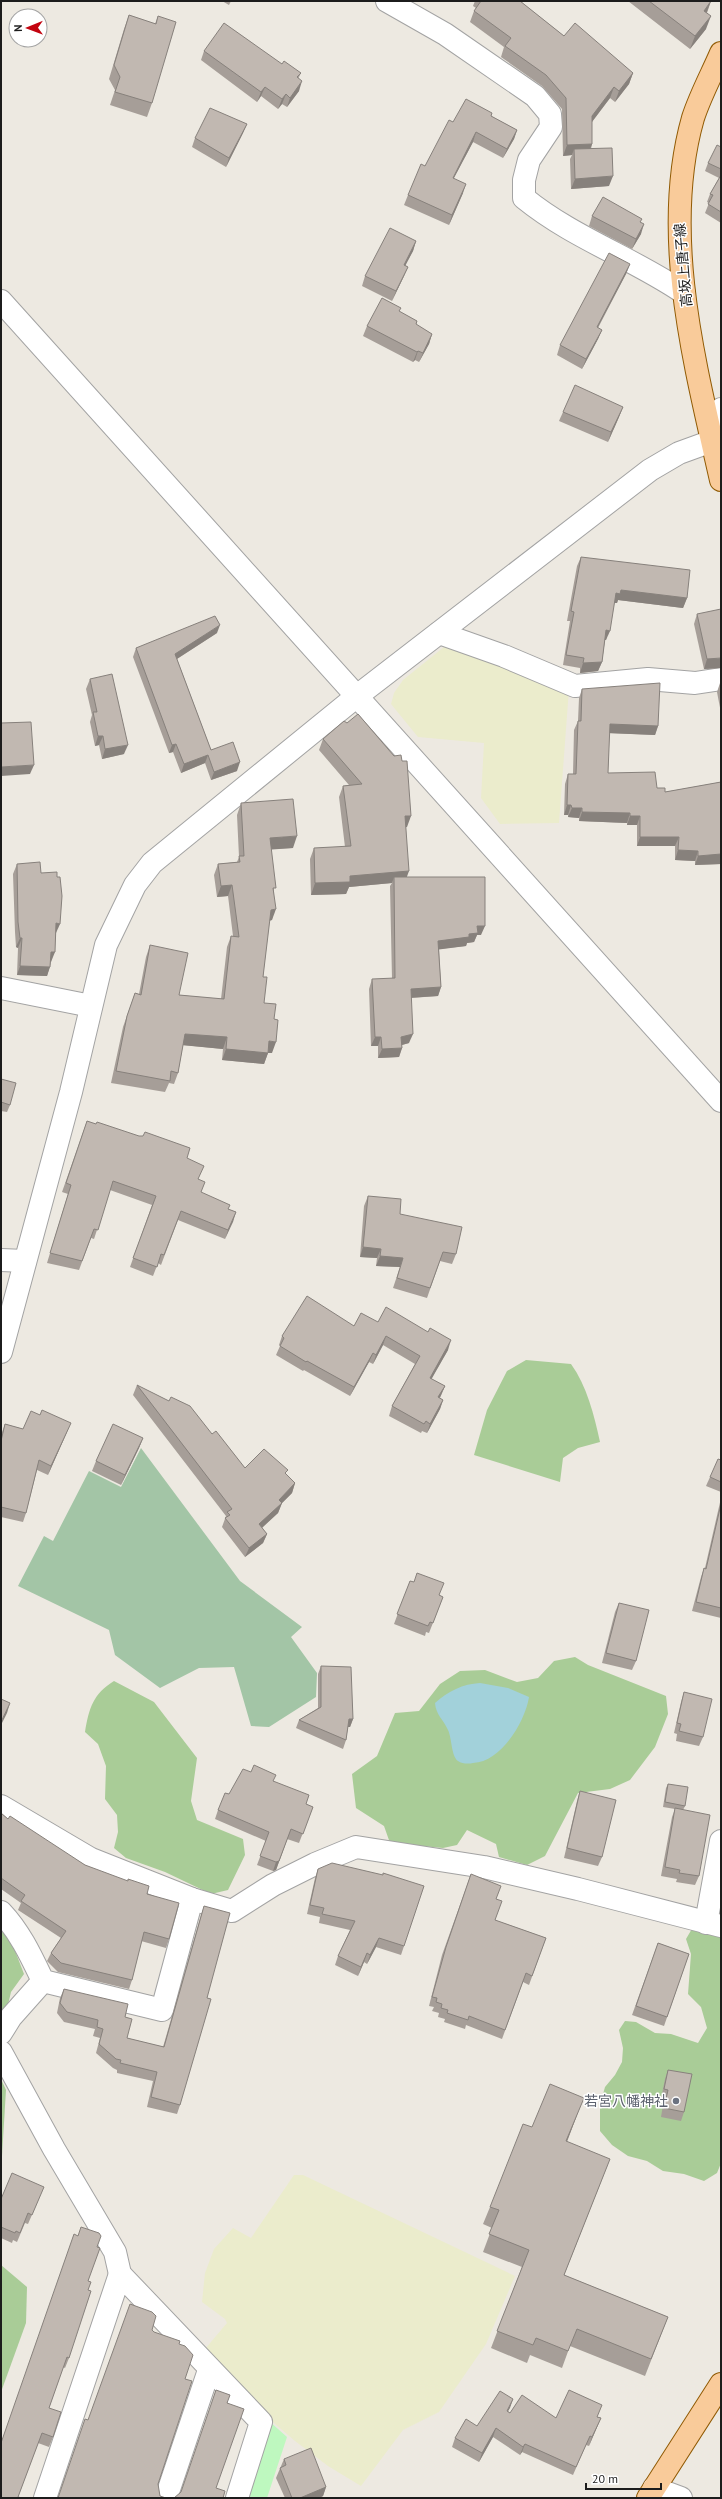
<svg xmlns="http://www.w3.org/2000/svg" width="722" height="2499" viewBox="0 0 722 2499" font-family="'PT Sans','Noto Sans JP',sans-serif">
<rect width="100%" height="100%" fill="#ede9e1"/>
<g fill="#ebeccc">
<polygon points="444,647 455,647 569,689 559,823 500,824 481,798 484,743 418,737 391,704 394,693 403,680"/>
<polygon points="294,2175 303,2175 515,2276 486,2344 439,2412 403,2430 361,2486 328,2466 295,2441 267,2417 205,2349 227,2323 225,2319 202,2302 205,2273 214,2249 233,2228 251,2238"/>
</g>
<g fill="#a9cc97">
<path d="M526,1360l45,4c16,22 23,51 29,78l-22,6 -15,10 -3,24 -86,-27 13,-45 20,-39z"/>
<polygon points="575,1657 588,1665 666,1696 668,1714 655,1747 630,1780 610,1789 578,1793 545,1856 527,1865 499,1857 496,1844 467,1830 457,1845 443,1848 390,1843 384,1826 356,1808 352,1774 377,1756 395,1713 419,1711 440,1684 460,1671 485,1670 517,1682 538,1678 554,1661"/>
<path d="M114,1681l40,21 43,56 -6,43 6,19 46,19 2,16 -17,35 -17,4 -46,-22 -39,-14 -12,-10 4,-16 -1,-17 -12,-16 1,-33 -8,-22 -13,-12c4,-24 8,-38 29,-51z"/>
<polygon points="693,1927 721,1931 721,2163 717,2173 704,2181 684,2174 663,2171 647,2161 628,2156 612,2145 600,2131 600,2105 605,2087 615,2075 622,2062 623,2048 619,2030 625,2021 636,2022 655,2033 671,2034 698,2043 707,2028 701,2007 688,1994 691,1954 686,1939"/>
<polygon points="7,1930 24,1974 11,1992 7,2009 1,2016 1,1931"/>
<polygon points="1,2079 6,2090 1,2172"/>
<polygon points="1,2265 27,2287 26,2323 1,2392"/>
</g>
<polygon fill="#a3c5a6" points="141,1448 240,1581 302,1627 291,1637 317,1673 316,1697 269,1727 251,1726 234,1667 199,1668 160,1688 115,1655 109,1630 18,1586 44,1536 53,1541 89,1471 121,1487"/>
<polygon fill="#bef8bf" points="269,2421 287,2437 267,2498 243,2498"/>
<path fill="#a2d1da" d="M480,1683l28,5 21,9c-4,25 -28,65 -56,66 -4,1 -11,1 -15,-2 -7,-5 -6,-23 -10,-31 -5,-11 -12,-15 -13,-27 13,-12 28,-19 45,-20z"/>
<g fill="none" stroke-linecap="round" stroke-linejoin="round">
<defs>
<g id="minor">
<path d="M387,1l58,33 90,62 15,18 1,13 -22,33 -5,20v18c49,40 109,60 160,95"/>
<polyline points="1,301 721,1101"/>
<polyline points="439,633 504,656 575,686 648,679 695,683 721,679"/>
<polyline points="1,988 91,1006"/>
<polyline points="1,1260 25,1261"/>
<polyline points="1,1352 71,1092 106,945 135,885 152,863 357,696 650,470 679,453 712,441 721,409"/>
<polyline points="1,1806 91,1859 192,1899 232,1911 273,1885 315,1864 356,1847 484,1867 578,1889 721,1926"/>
<path d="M1,1912c19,20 30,44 42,69l119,29 30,-111"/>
<polyline points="706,1923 721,1841"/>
<polyline points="1,2033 11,2017 43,1981"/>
<polyline points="1,2052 54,2149 115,2252 120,2274"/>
<polyline points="654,2488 681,2498"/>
<polyline points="45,2498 120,2274 261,2422 237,2498"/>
<polyline points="166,2498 209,2370"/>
</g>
<g id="major">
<path d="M721,53c-9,21 -21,43 -28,65 -33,116 2,247 28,362"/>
<polyline points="648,2498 721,2384"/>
</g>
</defs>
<use href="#minor" stroke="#a3a3a3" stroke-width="24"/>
<use href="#major" stroke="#905a03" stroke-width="24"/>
<use href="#minor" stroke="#fff" stroke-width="22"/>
<use href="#major" stroke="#f9cb9a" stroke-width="22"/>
</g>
<g fill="#a69e98">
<polygon points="222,1 231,1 229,5"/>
<polygon points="475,1 523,1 522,3 564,36 633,73 629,84 615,102 610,98 592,122 592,144 591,149 609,186 571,189 570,159 572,155 563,156 562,109 542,86 501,57 504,47 470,22 474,11 476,8 473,6"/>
<polygon points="628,1 711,1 707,13 706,29 690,49"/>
<polygon points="129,15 155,24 158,16 152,103 147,117 110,105 115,90 109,79 124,29"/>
<polygon points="204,51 282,64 301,73 298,79 299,91 287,107 282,104 278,109 261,96 257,102 201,60"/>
<polygon points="491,116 517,130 514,139 503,158 473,142 454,178 463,193 449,225 404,205 408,195 425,166 453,122"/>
<polygon points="247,124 243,133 226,167 192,147 195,138"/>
<polygon points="721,147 721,223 705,213 709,203 707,202 710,194 719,178 705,171 708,163"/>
<polygon points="592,216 641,234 632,249 589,226"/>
<polygon points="416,241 413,251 405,265 408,267 404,276 392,301 362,286 365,276"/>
<polygon points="630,264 626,274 598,328 602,330 598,339 582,369 557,355 560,345"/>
<polygon points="400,312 417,321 416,325 432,334 429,344 419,362 415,360 413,362 363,336 367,326"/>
<polygon points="623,407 619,417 608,442 559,421 563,412"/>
<polygon points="581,557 687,598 683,608 618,600 617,603 614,603 606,640 605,640 602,662 598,671 580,673 580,668 563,665 570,621 567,621 577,566"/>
<polygon points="697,614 721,668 704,669 694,624"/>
<polygon points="217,633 177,659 211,750 237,771 211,780 205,763 181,773 173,752 169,753 133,657 136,648"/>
<polygon points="90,679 124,754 102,759 99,745 95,746 90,722 92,715 86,689"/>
<polygon points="721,682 721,713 717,692 720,683"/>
<polygon points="582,689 658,726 655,735 609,733 608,773 657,788 665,792 721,782 721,864 695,865 695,861 675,860 675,846 637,846 637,825 627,825 627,823 579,821 579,818 568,817 568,815 564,815 565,784 568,774 573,774 574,730 578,721 579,698"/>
<polygon points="323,739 407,827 406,827 407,877 481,935 477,935 474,942 467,943 466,946 439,949 441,987 438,996 411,998 409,1043 402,1045 402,1048 399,1057 378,1058 378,1046 371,1046 369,989 372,979 392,979 390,886 392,883 349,887 346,894 311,895 310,859 314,848 345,847 339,797 343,786 349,785 319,750"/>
<polygon points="241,803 293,848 271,849 274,893 272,920 269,921 263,977 264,1003 272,1053 268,1053 264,1064 222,1060 223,1049 183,1045 178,1073 174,1084 169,1083 165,1092 111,1083 123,1027 135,993 139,994 146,957 150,945 179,995 221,999 227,947 231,936 233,936 228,896 217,897 214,875 218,864 237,862 239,857 237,815"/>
<polygon points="17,864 41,873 56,933 51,962 47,976 17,975 18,948 16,947 15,932 13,874"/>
<polygon points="1,1079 10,1105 7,1112 1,1111"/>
<polygon points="87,1121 187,1158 199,1180 201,1193 228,1209 236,1212 225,1239 178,1220 161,1265 158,1263 153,1276 130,1267 152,1205 110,1190 94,1239 91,1238 79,1270 47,1263 68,1194 62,1192"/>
<polygon points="368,1196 400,1214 456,1254 452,1264 440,1261 427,1298 393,1288 400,1267 376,1266 377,1258 360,1257 364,1206"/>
<polygon points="378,1322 448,1350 431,1379 445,1386 440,1398 443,1400 440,1409 427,1433 422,1431 421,1433 389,1416 392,1406 415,1364 383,1345 373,1364 369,1362 350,1396 304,1370 303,1371 276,1355 280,1346 279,1345 282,1336 354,1326"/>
<polygon points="137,1385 212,1434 245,1468 286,1475 295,1483 292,1493 282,1503 278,1513 262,1528 267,1534 263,1543 245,1557 222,1527 226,1516 133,1395"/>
<polygon points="5,1424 23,1429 67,1432 48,1475 37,1470 26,1513 23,1522 1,1517 1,1435"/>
<polygon points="143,1438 139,1448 121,1485 92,1471 96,1461"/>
<polygon points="721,1460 721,1492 706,1486 710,1477"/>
<polygon points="721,1498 721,1618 692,1611 701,1577 704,1568 705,1568"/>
<polygon points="410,1581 443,1597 429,1633 426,1632 425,1636 394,1624"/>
<polygon points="619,1603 636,1661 632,1670 602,1663 615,1612"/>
<polygon points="321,1666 353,1719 350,1727 348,1727 346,1740 343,1749 296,1728 299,1720 318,1708 318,1674"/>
<polygon points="684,1692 703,1737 699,1746 676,1741 677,1734 674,1733 681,1702"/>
<polygon points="273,1781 306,1804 313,1807 299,1843 287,1839 276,1870 273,1871 257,1865 266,1841 215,1819 218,1810 229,1794"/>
<polygon points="668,1784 685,1806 683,1810 699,1876 695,1885 676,1882 677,1879 661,1876 672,1817 675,1809 663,1807 666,1788"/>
<polygon points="580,1791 602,1857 598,1866 564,1858 577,1801"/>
<polygon points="1,1813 8,1819 85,1865 147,1894 169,1939 166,1948 141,1941 132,1980 129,1989 58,1972 47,1961 51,1953 61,1938 18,1910 21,1903 1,1889"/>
<polygon points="318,1869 404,1946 401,1955 376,1947 367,1964 364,1962 358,1976 335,1965 338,1956 350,1930 319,1923 320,1917 307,1914 315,1878"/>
<polygon points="471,1874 496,1899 495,1920 546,1938 529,1985 523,1982 502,2039 466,2025 465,2029 444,2022 445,2019 438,2017 439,2013 432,2011 434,2007 429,2006 442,1955"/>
<polygon points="204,1906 207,1998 180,2105 177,2114 147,2107 153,2081 117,2073 117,2070 113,2068 96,2053 100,2038 93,2036 95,2029 64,2022 57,2013 60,1998 64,1989 125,2017 127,2038 163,2047 201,1915"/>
<polygon points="658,1943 689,1954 664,2026 632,2015"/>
<polygon points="668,2070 684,2112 681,2121 661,2117 664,2099 661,2099 665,2079"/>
<polygon points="577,2115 567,2142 603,2176 564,2275 668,2317 645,2376 570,2346 562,2368 530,2355 527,2363 491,2348 522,2267 483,2252 492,2228 483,2224 490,2207 532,2127"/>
<polygon points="40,2196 28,2224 25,2223 17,2242 13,2240 12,2243 1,2238 1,2199"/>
<polygon points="97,2247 88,2281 88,2290 69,2358 65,2368 63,2367 49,2408 53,2437 49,2447 38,2443 18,2497 1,2498"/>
<polygon points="513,2399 508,2411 510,2413 556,2418 597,2417 601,2418 589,2446 586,2445 573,2475 522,2452 520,2455 493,2437 479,2462 452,2447 455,2438 477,2426"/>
<polygon points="284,2459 326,2487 323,2496 319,2498 285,2498 276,2478"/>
</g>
<g fill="#87817c">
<polygon points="711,1 706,14 704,11"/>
<polygon points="711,16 706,29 690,49 695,36"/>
<polygon points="633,73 629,84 615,102 619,91"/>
<polygon points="302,81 299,91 287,107 290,98"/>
<polygon points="265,87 261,96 257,102 261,92"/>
<polygon points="614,87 610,98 588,127 592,116"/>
<polygon points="286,94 282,104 278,109 282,99"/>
<polygon points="247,124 243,133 226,167 229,158"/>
<polygon points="517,130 514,139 503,158 507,149"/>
<polygon points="476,132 473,142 449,187 453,178"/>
<polygon points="592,144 588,155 574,149 572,155 563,156 567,145"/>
<polygon points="613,176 609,186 571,189 575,179"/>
<polygon points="466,184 463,193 449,225 452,215"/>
<polygon points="644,224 641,234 632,249 636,239"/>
<polygon points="416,241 413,251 401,274 404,265"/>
<polygon points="630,264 626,274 593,336 597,327"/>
<polygon points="408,267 404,276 392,301 396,291"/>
<polygon points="602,330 598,339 582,369 586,359"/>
<polygon points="432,334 429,344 419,362 423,353"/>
<polygon points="418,351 415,360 413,362 417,352"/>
<polygon points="623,407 619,417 608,442 611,432"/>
<polygon points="621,590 687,598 683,608 618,600 617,603 613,603 616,593"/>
<polygon points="220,625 217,633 172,662 175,654"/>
<polygon points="606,630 610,631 606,640 603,640"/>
<polygon points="721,658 721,668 704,669 707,659"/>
<polygon points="602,662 598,671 580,673 583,663"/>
<polygon points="610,724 658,726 655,735 606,733"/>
<polygon points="98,736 103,736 99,745 95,746"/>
<polygon points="176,744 173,752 169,753 172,745"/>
<polygon points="128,745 124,754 102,759 105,749"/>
<polygon points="208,755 205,763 181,773 184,764"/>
<polygon points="240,762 237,771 211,780 214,772"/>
<polygon points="34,765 30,774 1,776 1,767"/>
<polygon points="567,805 571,805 568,815 564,815"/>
<polygon points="572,808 582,808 579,818 568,817"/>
<polygon points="582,812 630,813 627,823 579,821"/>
<polygon points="405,816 411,816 407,827 401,828"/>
<polygon points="630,816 640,816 637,825 627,825"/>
<polygon points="297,836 293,848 265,850 270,838"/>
<polygon points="640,837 679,837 675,846 637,846"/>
<polygon points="678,850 698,851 695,861 675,860"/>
<polygon points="721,854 721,864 695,865 698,856"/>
<polygon points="409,871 405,882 394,877 392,883 349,887 346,894 311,895 315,883 350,876"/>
<polygon points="232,885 228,896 217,897 221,886"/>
<polygon points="276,909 272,920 267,921 271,910"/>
<polygon points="56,923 60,924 56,933 53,933"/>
<polygon points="477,926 485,926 481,935 477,935 474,942 467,943 466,946 435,950 438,941 469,934"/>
<polygon points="20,938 22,938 18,948 16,947"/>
<polygon points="51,952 55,952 51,962 48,961"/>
<polygon points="20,966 50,967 47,976 17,975"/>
<polygon points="441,987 438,996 407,998 411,989"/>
<polygon points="185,1034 227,1037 223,1049 181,1045"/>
<polygon points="413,1034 409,1043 398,1046 401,1037"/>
<polygon points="375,1037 381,1037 378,1046 371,1046"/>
<polygon points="269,1041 276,1042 272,1053 268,1053 264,1064 222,1060 226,1049"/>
<polygon points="402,1048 399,1057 378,1058 382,1049"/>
<polygon points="236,1212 233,1222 225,1239 228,1230"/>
<polygon points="363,1247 381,1249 377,1258 360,1257"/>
<polygon points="380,1256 403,1258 400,1267 376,1266"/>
<polygon points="386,1336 383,1345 373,1364 376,1355"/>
<polygon points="451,1340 448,1350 427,1387 430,1378"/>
<polygon points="373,1353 369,1362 350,1396 354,1387"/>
<polygon points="445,1386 441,1395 435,1407 438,1397"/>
<polygon points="443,1400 440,1409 427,1433 430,1424"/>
<polygon points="71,1423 67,1432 48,1475 51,1466"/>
<polygon points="143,1438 139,1448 121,1485 125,1475"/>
<polygon points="295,1483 292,1493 281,1504 282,1503 278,1513 256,1533 259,1524 279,1500"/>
<polygon points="267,1534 263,1543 245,1557 249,1548"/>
<polygon points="10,1703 7,1713 1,1725 1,1722"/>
<polygon points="349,1719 353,1719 350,1727 346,1727"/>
<polygon points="291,1829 276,1870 273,1871 276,1862"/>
<polygon points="379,1938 376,1947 367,1964 370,1955"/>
<polygon points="367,1953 364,1962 358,1976 361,1967"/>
<polygon points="584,2098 577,2115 560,2159 566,2141"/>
<polygon points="610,2159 603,2176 557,2292 564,2275"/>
<polygon points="513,2399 510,2408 503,2419"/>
<polygon points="601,2418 597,2427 589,2446 592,2437"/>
<polygon points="496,2428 493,2437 479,2462 482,2453"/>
<polygon points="525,2444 522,2452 520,2455 523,2447"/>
<polygon points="326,2487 323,2496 319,2498 300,2498"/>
</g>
<g fill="#c1b8b1" stroke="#87817c">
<polygon points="481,1 520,1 564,36 575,23 633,73 619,91 614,87 592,116 592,144 567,145 566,98 546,75 505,46 511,38 474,11"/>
<polygon points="649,1 711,1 704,11 711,16 695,36"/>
<polygon points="129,15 156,24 158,16 176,22 152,103 115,92 120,77 114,65"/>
<polygon points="224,23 282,64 284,61 301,73 297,77 302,81 290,98 286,94 282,99 265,87 261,92 204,51"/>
<polygon points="466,99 492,113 491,116 517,130 507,149 476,132 453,178 466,184 452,215 408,195 421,164 425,166 449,120 453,122"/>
<polygon points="210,108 247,124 229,158 195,138"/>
<polygon points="717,145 721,147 721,169 708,163"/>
<polygon points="612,148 613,176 575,179 574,149"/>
<polygon points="721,175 721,212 708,204 713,195 710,194"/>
<polygon points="603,197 642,219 640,222 644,224 636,239 592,216"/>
<polygon points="390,228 416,241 404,265 408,267 396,291 365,276"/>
<polygon points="609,253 630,264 597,327 602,330 586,359 560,345"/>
<polygon points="382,298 401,308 399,311 417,321 416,324 432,334 423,353 418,351 417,352 367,326"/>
<polygon points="575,385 623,407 611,432 563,412"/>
<polygon points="581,557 690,570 687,598 621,590 620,594 616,593 610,631 606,630 602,662 583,663 584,658 566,655 574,612 571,611"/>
<polygon points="721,609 721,658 707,659 697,614"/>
<polygon points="215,616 220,625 175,654 211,750 233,742 240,762 214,772 208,755 184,764 176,744 172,745 136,648"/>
<polygon points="112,674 128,745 105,749 103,736 98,736 93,712 97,712 90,679"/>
<polygon points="660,683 658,726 610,724 608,773 655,772 657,788 665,788 665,792 721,782 721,854 698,856 698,851 678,850 679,837 640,837 640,816 630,816 630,813 582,812 582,808 572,808 571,805 567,805 568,774 576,774 578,721 581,721 582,689"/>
<polygon points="358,714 394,756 401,755 402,761 407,761 411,816 405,816 409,871 350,876 350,882 315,883 314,848 351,846 343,786 362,784 323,739 344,721 347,723"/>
<polygon points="31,722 34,765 1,767 1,723"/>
<polygon points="293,799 297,836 270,838 276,888 273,888 276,909 271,910 263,977 267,977 264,1003 276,1004 274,1019 278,1020 276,1042 269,1041 268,1053 226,1049 227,1037 185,1034 178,1073 171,1071 170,1081 116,1071 127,1016 135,993 141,995 150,945 188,953 179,995 224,999 231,936 239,937 232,885 221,886 218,864 240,862 239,856 244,856 241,803"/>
<polygon points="40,862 41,873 57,872 57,877 60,877 62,896 60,924 56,923 55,952 51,952 50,967 20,966 22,938 20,938 18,922 17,864"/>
<polygon points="394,877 485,877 485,926 477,926 478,933 469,934 469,937 438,941 441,987 411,989 413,1034 401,1037 402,1048 382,1049 381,1037 375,1037 372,979 395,978"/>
<polygon points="1,1079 16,1083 10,1105 1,1102"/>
<polygon points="87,1121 96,1124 97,1122 139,1136 143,1136 145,1132 190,1148 187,1158 204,1166 198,1179 205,1182 201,1192 230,1205 228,1209 236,1212 228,1230 181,1211 164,1255 161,1254 157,1267 133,1258 156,1196 113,1181 98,1230 94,1229 82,1261 50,1253 71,1185 66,1183"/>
<polygon points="368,1196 401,1199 400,1214 462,1227 456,1254 443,1252 430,1288 397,1278 403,1258 380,1256 381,1249 363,1247"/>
<polygon points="307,1296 354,1326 361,1313 378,1322 386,1307 428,1332 430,1328 451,1340 430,1378 445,1386 438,1397 443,1400 430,1424 426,1421 424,1424 392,1406 420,1356 386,1336 376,1355 373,1353 354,1387 307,1361 306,1362 280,1346 284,1338 282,1336"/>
<polygon points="137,1385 169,1401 171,1397 190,1406 212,1434 216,1431 245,1468 264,1449 288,1470 285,1473 295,1483 279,1500 282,1503 259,1524 267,1534 249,1548 225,1518 230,1515 227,1512 232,1509"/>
<polygon points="42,1410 71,1423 51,1466 39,1460 26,1513 1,1507 1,1441 5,1424 23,1429 31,1411 40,1415"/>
<polygon points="113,1424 143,1438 125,1475 96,1461"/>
<polygon points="718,1459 721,1460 721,1482 710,1477"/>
<polygon points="721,1504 721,1608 696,1602 704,1568 706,1569"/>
<polygon points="417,1573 444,1583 439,1595 443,1597 433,1623 430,1622 428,1626 397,1614 410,1581 414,1582"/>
<polygon points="619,1603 649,1610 636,1661 606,1653"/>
<polygon points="321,1666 351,1667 353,1719 349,1719 346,1740 299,1720 321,1707"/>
<polygon points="684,1692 712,1699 703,1737 679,1731 681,1724 677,1723"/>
<polygon points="1,1699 10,1703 1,1722"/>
<polygon points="254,1765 276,1775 273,1781 309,1795 306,1804 313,1807 303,1834 291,1829 279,1861 276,1862 260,1856 269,1832 218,1810 225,1793 229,1794 243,1769 251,1772"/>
<polygon points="668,1784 688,1787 685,1806 665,1802"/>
<polygon points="580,1791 616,1800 602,1857 567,1848"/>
<polygon points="675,1808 710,1815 699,1876 679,1873 680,1870 665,1867"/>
<polygon points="1,1813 8,1819 10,1816 85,1865 128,1881 128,1879 149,1886 147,1894 179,1903 169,1939 144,1932 132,1980 61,1963 51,1953 66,1931 21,1901 25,1895 1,1878"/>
<polygon points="332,1863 383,1875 383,1873 424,1886 404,1946 379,1938 370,1955 367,1953 361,1967 338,1956 355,1921 322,1914 324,1908 310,1905 318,1869"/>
<polygon points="471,1874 501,1886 496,1899 502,1901 495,1920 546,1938 532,1976 526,1973 505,2030 469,2016 468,2020 447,2013 448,2010 441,2008 442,2004 436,2002 437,1998 432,1997 446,1947"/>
<polygon points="204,1906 230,1913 207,1998 211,1999 180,2105 151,2097 157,2072 120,2063 121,2060 116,2059 99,2044 103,2029 97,2027 98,2020 67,2012 60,2003 64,1989 128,2004 125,2017 132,2019 127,2038 164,2047"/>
<polygon points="658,1943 689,1954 667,2017 636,2006"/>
<polygon points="668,2070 692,2074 684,2112 664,2108 668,2090 664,2089"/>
<polygon points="550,2084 584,2098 566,2141 610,2159 564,2275 668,2317 651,2359 577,2329 568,2351 536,2338 533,2345 497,2331 529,2250 489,2234 499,2210 490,2207 523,2124 532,2127"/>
<polygon points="12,2173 44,2187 32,2215 28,2213 20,2233 16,2231 15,2233 1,2227 1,2199"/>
<polygon points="81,2227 99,2233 101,2236 97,2247 100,2248 88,2281 91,2282 88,2290 91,2291 69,2358 67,2357 49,2408 61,2412 53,2437 42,2433 18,2497 22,2498 1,2498 1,2443 74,2234 78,2236"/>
<polygon points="130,2304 152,2312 156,2316 152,2330 154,2332 180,2341 179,2344 185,2346 193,2355 185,2379 192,2381 158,2484 160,2496 166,2498 58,2498 85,2419 88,2420"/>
<polygon points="216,2390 230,2395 227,2403 244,2409 216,2488 225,2491 223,2498 174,2498 181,2492"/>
<polygon points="569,2390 602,2405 597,2417 601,2418 592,2437 590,2436 576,2467 525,2444 523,2447 496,2428 482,2453 455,2438 466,2419 477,2426 500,2391 513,2399 507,2411 510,2413 522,2395 556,2418"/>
<polygon points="311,2448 326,2487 300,2498 292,2498 280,2468 286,2465 284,2459"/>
</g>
<circle fill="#6b7280" stroke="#fff" stroke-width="1.5" cx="676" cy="2101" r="4"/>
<g text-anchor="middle" stroke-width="3" stroke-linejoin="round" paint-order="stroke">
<g font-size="14" fill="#1c1c1c" stroke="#fff">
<text transform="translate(683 265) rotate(-95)" y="5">高坂上唐子線</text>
</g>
<g font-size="14" fill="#5b616d" stroke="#fff" text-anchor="end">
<text x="668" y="2106">若宮八幡神社</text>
</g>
</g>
<rect width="722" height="2499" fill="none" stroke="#1c1c1c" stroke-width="4"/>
<g transform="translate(28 28) rotate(269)"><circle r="19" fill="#ffffff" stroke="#a4a4a4"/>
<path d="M0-3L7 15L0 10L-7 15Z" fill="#c3040f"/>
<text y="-6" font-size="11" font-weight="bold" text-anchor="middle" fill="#1c1c1c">N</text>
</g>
<path d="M586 2483v6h75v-6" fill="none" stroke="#1c1c1c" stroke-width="2"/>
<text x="592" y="2483" font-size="12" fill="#1c1c1c" stroke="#ffffff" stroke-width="3" paint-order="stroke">20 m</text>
</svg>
